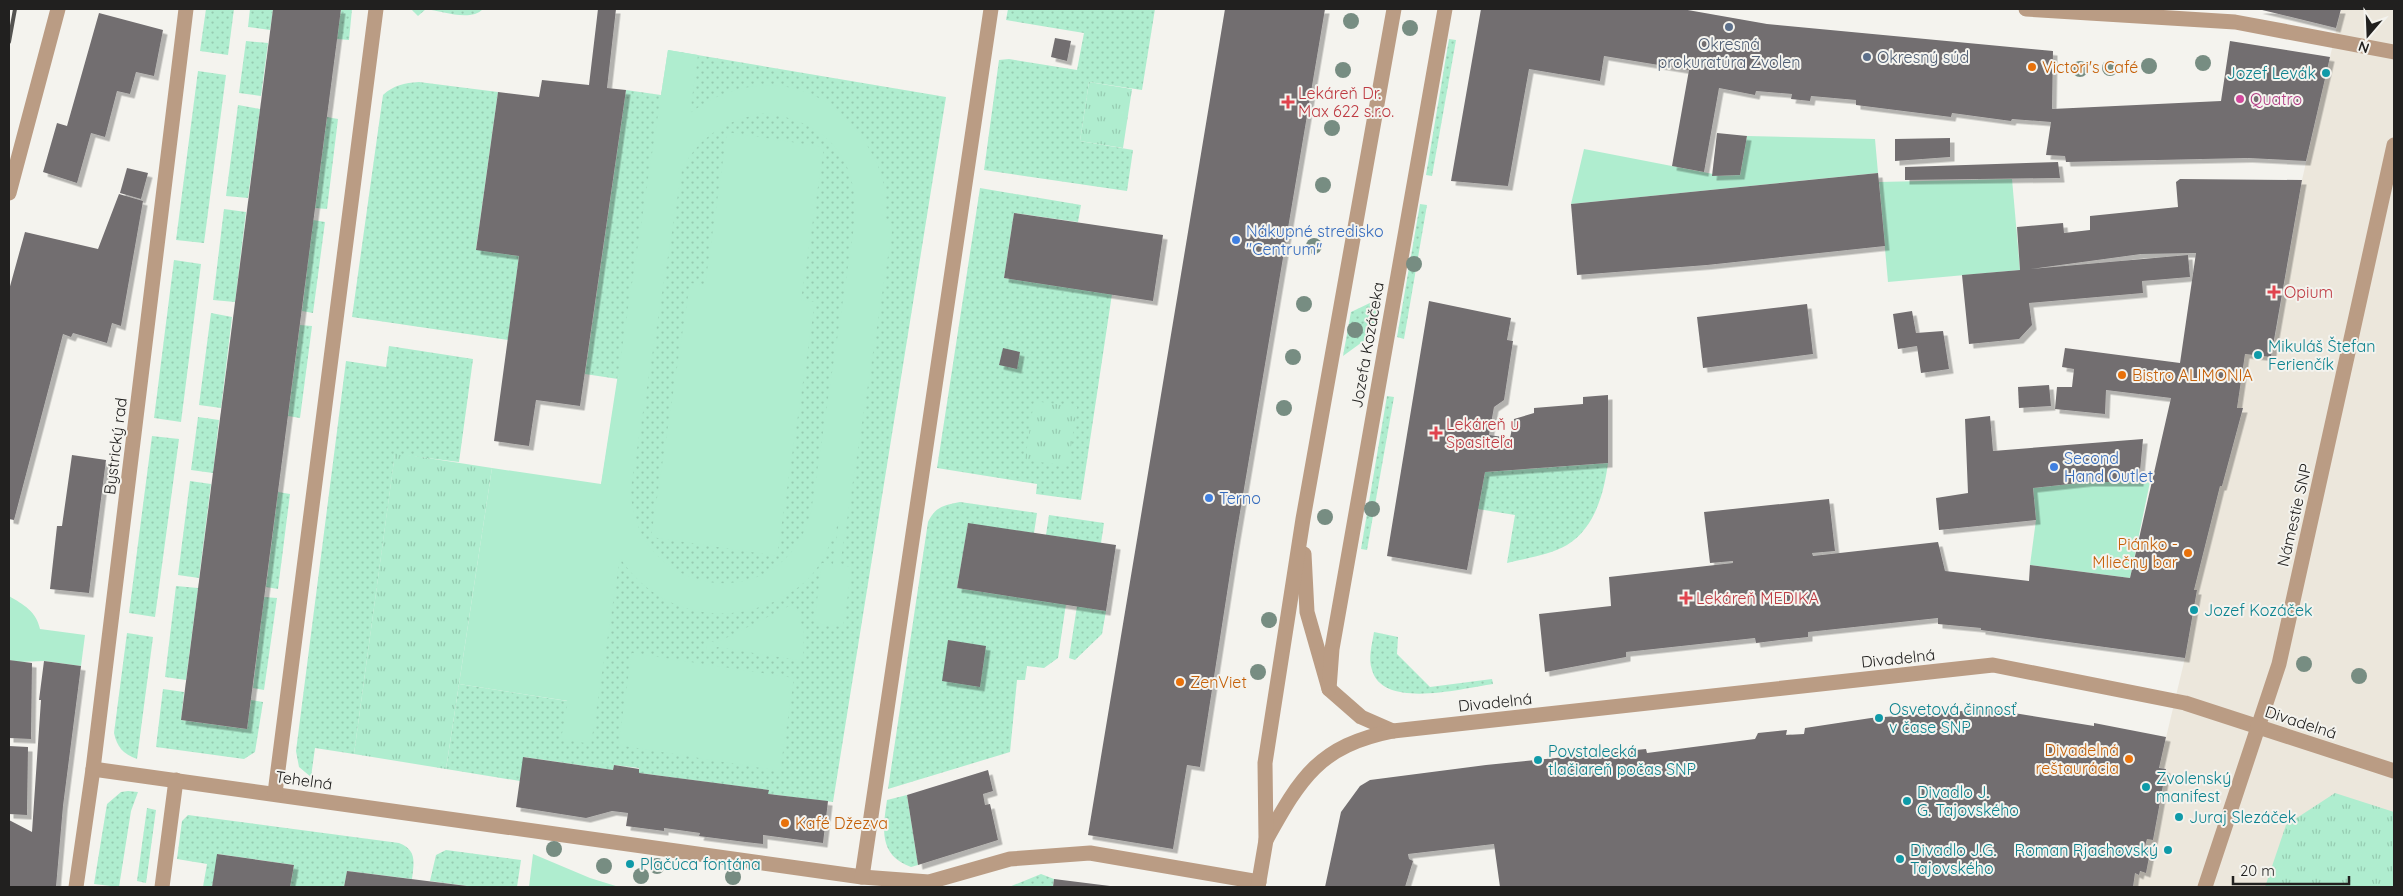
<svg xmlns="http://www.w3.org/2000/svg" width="2403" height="896" viewBox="0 0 2403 896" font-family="Quicksand,sans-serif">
<defs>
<pattern id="grass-dots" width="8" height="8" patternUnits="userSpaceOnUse" patternTransform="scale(1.25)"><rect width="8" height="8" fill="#afedcf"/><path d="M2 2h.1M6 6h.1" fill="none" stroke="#96cbb1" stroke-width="1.8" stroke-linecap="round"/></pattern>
<pattern id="park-tufts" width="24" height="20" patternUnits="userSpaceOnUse" patternTransform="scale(1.25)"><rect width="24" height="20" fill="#afedcf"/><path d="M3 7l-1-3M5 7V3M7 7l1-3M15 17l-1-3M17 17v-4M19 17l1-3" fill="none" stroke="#96cbb1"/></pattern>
<filter id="shadow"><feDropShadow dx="4.5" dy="4.5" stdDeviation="0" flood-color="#0004"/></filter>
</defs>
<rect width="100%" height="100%" fill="#f4f3ee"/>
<polygon fill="#ece7dc" points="2341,9 2394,9 2394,887 2133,887 2135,873 2139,875 2139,872 2146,872 2151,847 2145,846 2146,838 2153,840 2166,770 2159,767 2185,658 2197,590 2194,590 2220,486 2222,485 2243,409 2237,408 2245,354 2272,356 2302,180"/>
<g fill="url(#grass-dots)">
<polygon points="206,9 234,9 228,55 200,51"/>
<polygon points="250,9 273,9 270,30 248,27"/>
<polygon points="341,9 352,9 349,40 337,39"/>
<path d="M411,9h72c-12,13 -42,2 -57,0l-8,7z"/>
<polygon points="1008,9 1155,9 1142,90 1089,82 1080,141 1133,150 1127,191 984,170 999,60 1009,59 1077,70 1084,33 1006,20"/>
<polygon points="1449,39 1456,40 1432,176 1426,175"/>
<polygon points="246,41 268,43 261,96 239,93"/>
<polygon points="668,50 946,97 833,802 768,794 768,790 639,773 639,768 614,765 613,770 524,757 520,781 446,769 459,684 567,701 618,379 585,374 626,90 661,95"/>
<polygon points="198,71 226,75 204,243 176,240"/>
<path d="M419,82l79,10 -22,157 43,7 -11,84 -156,-23 31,-222c11,-10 21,-12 36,-13z"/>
<polygon points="238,105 260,109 248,198 226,196"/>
<polygon points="327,117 338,119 327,209 315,208"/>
<polygon points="980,188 1081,205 1078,222 1014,213 1004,278 1112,294 1081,500 1036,494 1037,484 937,468"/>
<polygon points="1420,204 1427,205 1404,339 1397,337"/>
<polygon points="224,209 246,212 235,302 213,300"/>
<polygon points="313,220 325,222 313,313 302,311"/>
<polygon points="174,260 201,264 181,422 154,418"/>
<polygon points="1372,302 1378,302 1380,305 1376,332 1343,356 1351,312"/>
<polygon points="211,313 232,317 221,408 199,405"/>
<polygon points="300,325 312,326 300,418 288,416"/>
<polygon points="389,346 473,359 459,462 395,454 354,754 315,748 311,777 299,767 296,751 346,361 386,367"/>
<polygon points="1387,396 1394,397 1367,550 1361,549"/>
<polygon points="198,417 219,420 213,473 191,470"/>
<polygon points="152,436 179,439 155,617 129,613"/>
<path d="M1608,463c-4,30 -13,65 -41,82 -17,10 -40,13 -60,18l8,-48 -37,-6 7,-37z"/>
<polygon points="190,481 211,484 199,578 178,575"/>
<polygon points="278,492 290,494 278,589 266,587"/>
<path d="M960,502l77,11 -3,20 -66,-9 -11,64 109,16 -8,54 -14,10 -17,-2 -2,14h-8l-7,72 -122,37 40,-267c7,-15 16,-17 32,-20z"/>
<polygon points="1049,515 1104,523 1101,543 1046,535"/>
<polygon points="176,586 198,588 186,680 165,677"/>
<polygon points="264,597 277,598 264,690 253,688"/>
<polygon points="1077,606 1106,611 1102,634 1075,660 1069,658"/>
<path d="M1374,632l24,5 -1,17 33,33 62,-8 1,5c-30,4 -110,26 -121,-14 -4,-12 0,-25 2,-38z"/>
<path d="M127,633l26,4 -16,122c-14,-5 -20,-12 -23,-26z"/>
<polygon points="163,689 184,692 181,720 247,729 251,700 263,702 255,752 244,759 156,747"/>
<polygon points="128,791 138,792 131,811 119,887 94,884 107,804 121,792"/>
<path d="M907,795l11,70 -7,2c-33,-12 -28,-39 -24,-67z"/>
<polygon points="147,808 156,810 146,883 137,881"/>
<path d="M188,815l211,28c18,7 15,19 13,36l-65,-8 -3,16h-54l4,-22 -76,-11 -6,33h-9l4,-23 -30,-5 5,-38z"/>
<polygon points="446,850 521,860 517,887 475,887 430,881 436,855"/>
<polygon points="1041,874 1054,879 1053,887 1009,887"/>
</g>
<g fill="url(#park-tufts)">
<polygon points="1089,82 1132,89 1123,148 1080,141"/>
<polygon points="1034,401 1077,407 1068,466 1025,460"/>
<polygon points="395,453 492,468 446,769 354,754"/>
<polygon points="2335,793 2394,812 2394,887 2265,887 2286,825"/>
</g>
<g fill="#afedcf" fill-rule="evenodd">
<path d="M668,50l30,5 -8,58c60,-45 134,-35 175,29 18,29 23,47 20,80l8,2 -53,341 12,2 -9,60 -29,-4 8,-60 11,1 6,-43c-8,21 -16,44 -33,60 -58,50 -143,42 -186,-23l-29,186 -30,-5 7,-38 -109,-17 33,-216 109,16zM767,113c61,10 91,45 88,107l-44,292c-4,13 -9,27 -18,38 -39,49 -115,42 -148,-10 -9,-14 -12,-31 -15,-47l52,-324c18,-34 47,-51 85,-56z"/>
<polygon points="727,132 824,147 801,300 815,302 777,556 651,537 690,283 705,285"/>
<polygon points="1747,136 1875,139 1878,173 1571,204 1584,149 1713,174 1713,176 1740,175"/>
<polygon points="2012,179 2020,270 1888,282 1879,182"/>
<polygon points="2088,482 2150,482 2130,578 2030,565 2036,520 2033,488"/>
<path d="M9,596c15,9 27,15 31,33l45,6 -4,31 -37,-5 -25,1 -10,-2z"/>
<polygon points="795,603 804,633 803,661 717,647 714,651 709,652 706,648 708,640 716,643"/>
<polygon points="632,653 794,678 780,771 618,745"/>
<polygon points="533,854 590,878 619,887 529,887"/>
</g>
<g fill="#726e70" filter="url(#shadow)">
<polygon points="273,9 341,9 247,729 181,720"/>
<polygon points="598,9 616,9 607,88 626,90 580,406 536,400 529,446 494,441 519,256 476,250 498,92 539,97 542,80 589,85"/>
<polygon points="1225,9 1325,9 1234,548 1200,767 1187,765 1173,849 1088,835"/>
<polygon points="1481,9 1682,9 1767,24 2053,51 2052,109 2221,101 2230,41 2330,57 2306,161 2248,158 2066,162 2065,156 2046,155 2051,122 2012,119 2011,121 1952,113 1951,117 1856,105 1856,100 1811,96 1810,101 1791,99 1792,94 1756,91 1755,95 1719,88 1704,172 1672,166 1689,70 1604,56 1600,81 1529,69 1508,186 1451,181"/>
<polygon points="2258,9 2341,9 2336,28"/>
<polygon points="99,13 163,30 154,76 136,72 130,94 117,91 105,137 91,133 77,183 43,172 57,123 67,126"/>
<polygon points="1055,38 1071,41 1067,61 1051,57"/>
<polygon points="1717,133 1747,136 1740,175 1712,176"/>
<polygon points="1950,138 1950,157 1895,161 1895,139"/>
<polygon points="2058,162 2060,178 1905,180 1905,167"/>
<polygon points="127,168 148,173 141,199 120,193"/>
<polygon points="1878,173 1885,246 1707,265 1577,275 1571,204"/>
<polygon points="2180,179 2302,180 2271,357 2245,354 2237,408 2243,408 2222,486 2220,486 2194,590 2197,590 2185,658 1981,630 1981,628 1938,624 1938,618 1808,632 1808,637 1780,640 1756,643 1755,638 1626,652 1626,657 1545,672 1539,614 1611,606 1609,577 1733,563 1733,561 1710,563 1704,512 1829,499 1835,551 1812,553 1813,556 1938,542 1945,571 2029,581 2030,565 2130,578 2171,398 2106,390 2105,414 2055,409 2057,387 2072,387 2074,369 2062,367 2065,348 2180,363 2196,253 2141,254 2031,269 2188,255 2190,277 2142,281 2143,293 2029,303 2032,325 2019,339 1969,344 1962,275 2020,270 2017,227 2063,223 2064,233 2090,230 2090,216 2178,207 2176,182"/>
<polygon points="119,194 143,201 121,326 112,323 107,343 73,333 71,337 63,334 14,520 9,519 9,290 25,232 98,249"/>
<polygon points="1014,213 1163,235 1153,301 1004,278"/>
<polygon points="1429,301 1511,318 1507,340 1513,341 1504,400 1494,407 1489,435 1510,438 1514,419 1534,413 1534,408 1583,404 1583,397 1608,395 1608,463 1485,472 1467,570 1387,556"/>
<polygon points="1807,304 1813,354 1703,368 1697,317"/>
<polygon points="1912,311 1916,333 1943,331 1949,369 1921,373 1917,346 1898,349 1893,314"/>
<polygon points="1003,348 1020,352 1017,369 999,365"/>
<polygon points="2049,385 2051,406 2019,408 2018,387"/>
<polygon points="1990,416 1993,451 2143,439 2139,482 2088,482 2033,488 2036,520 1939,530 1936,498 1968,493 1965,419"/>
<polygon points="72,455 106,460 89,593 50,589 57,526 62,526"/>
<polygon points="968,523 1116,545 1106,611 957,588"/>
<polygon points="948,640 986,646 980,687 942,681"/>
<polygon points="9,660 32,663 31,739 9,738"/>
<polygon points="44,661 81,666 63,806 56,887 9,887 9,820 32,832 41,700 39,700"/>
<polygon points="1989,709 2094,726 2094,723 2166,737 2159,768 2166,769 2153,840 2147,839 2145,846 2151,847 2146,873 2140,871 2139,875 2135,873 2133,887 1500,887 1494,844 1408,854 1409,859 1413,861 1405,887 1325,887 1341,812 1360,786 1370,780 1486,765 1646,749 1647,753 1755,739 1758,733 1787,730 1786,735 1804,734 1805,728 1871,718"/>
<polygon points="9,746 28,747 27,815 9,814"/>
<polygon points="523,757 613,770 614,765 639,769 639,773 769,790 768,794 828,801 823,843 763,835 763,844 745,842 699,836 700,833 664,828 664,831 626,826 628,813 612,811 586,818 516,807"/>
<polygon points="988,770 993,791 983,794 985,805 990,804 998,840 918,865 907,795"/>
<polygon points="217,854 294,865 290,887 212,887"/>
<polygon points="347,871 467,886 467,887 344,887"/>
<polygon points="1054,879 1110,886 1110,887 1053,887"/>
</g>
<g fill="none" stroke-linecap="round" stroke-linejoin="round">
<g stroke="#ba9c84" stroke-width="15">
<polyline points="2026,9 2235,22 2394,52"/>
<polyline points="9,193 58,9"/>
<polyline points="1304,554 1307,612 1329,689 1361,717 1393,731"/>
<polyline points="1329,689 1332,649 1445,9"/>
<polyline points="93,769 862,877 929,882 1010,859 1090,853 1259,882"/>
<polyline points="275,793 376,9"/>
<path d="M1266,840c35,-63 53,-94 127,-109l600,-66 192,38 209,68"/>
<polyline points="862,877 991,9"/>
<polyline points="76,887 93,769 186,9"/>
<polyline points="162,887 176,780"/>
<polyline points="1258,887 1266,840 1265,763 1303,519 1394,9"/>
<polyline points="2205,887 2279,664 2394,145"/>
</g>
<polyline stroke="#535250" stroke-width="4" points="9,42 15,9"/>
</g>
<g fill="#778d82">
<circle cx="1351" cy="21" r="8"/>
<circle cx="1410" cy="28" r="8"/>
<circle cx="2203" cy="63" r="8"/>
<circle cx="2149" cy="66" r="8"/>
<circle cx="2110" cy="68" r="8"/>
<circle cx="2080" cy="69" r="8"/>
<circle cx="1343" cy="70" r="8"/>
<circle cx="1332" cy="128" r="8"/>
<circle cx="1323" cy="185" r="8"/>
<circle cx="1314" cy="246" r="8"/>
<circle cx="1414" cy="264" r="8"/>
<circle cx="1304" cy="304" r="8"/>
<circle cx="1355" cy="330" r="8"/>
<circle cx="1293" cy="357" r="8"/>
<circle cx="1284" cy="408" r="8"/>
<circle cx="1372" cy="509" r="8"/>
<circle cx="1325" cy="517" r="8"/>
<circle cx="1269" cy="620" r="8"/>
<circle cx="2304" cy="664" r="8"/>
<circle cx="1258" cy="672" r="8"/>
<circle cx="2359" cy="676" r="8"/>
<circle cx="554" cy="849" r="8"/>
<circle cx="604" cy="866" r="8"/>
<circle cx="657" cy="866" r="8"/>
<circle cx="641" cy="876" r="8"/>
<circle cx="733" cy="877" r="8"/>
</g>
<g fill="#5c6f8a" stroke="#f4f3ee" stroke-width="2">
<circle cx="1729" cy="27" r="5"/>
<circle cx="1867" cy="57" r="5"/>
</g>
<g fill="#e8710a" stroke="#f4f3ee" stroke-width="2">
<circle cx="2032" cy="67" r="5"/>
<circle cx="2122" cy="375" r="5"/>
<circle cx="2188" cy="553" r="5"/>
<circle cx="1180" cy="682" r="5"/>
<circle cx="2129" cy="759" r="5"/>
<circle cx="785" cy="823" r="5"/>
</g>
<g fill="#0f9aa8" stroke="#f4f3ee" stroke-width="2">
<circle cx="2326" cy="73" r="5"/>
<circle cx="2258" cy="355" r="5"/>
<circle cx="2194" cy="610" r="5"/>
<circle cx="1879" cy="718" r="5"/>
<circle cx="1538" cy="760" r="5"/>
<circle cx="2146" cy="787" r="5"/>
<circle cx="1907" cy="801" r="5"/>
<circle cx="2179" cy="817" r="5"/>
<circle cx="2168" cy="850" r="5"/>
<circle cx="1900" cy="859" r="5"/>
<circle cx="630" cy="864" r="5"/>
</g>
<circle fill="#d1479c" stroke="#f4f3ee" stroke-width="2" cx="2240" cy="99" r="5"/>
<g fill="#e0444e" stroke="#f4f3ee" stroke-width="2">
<path d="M1285.5 94.5h5v5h5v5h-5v5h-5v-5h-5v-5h5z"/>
<path d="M2271.5 284.5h5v5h5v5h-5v5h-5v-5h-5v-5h5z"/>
<path d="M1433.5 425.5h5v5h5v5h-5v5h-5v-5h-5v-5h5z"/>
<path d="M1683.5 590.5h5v5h5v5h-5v5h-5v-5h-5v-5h5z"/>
</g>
<g fill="#3f7fe0" stroke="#f4f3ee" stroke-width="2">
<circle cx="1236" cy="240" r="5"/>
<circle cx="2054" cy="467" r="5"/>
<circle cx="1209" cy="498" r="5"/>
</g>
<g text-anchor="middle" stroke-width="4" stroke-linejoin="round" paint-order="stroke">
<g font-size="16" fill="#4e5e75" stroke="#f4f3ee">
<text x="1729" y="50">Okresná<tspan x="1729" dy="18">prokuratúra Zvolen</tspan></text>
<text x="1877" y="63" text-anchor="start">Okresný súd</text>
</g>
<g font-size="16" fill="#c56008" stroke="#f4f3ee" text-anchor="start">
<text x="2042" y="73">Victori's Café</text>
<text x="2132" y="381">Bistro ALIMONIA</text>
<text x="2178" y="550" text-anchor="end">Piánko -<tspan x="2178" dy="18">Mliečny bar</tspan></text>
<text x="1190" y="688">ZenViet</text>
<text x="2119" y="756" text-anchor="end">Divadelná<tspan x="2119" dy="18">reštaurácia</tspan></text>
<text x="795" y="829">Kafé Džezva</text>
</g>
<g font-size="16" fill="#0d838f" stroke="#f4f3ee" text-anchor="start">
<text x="2316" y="79" text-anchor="end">Jozef Levák</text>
<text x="2268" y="352">Mikuláš Štefan<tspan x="2268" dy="18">Ferienčík</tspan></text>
<text x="2204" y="616">Jozef Kozáček</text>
<text x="1889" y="715">Osvetová činnosť<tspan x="1889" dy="18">v čase SNP</tspan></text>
<text x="1548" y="757">Povstalecká<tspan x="1548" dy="18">tlačiareň počas SNP</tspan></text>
<text x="2156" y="784">Zvolenský<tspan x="2156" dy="18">manifest</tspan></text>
<text x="1917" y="798">Divadlo J.<tspan x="1917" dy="18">G. Tajovského</tspan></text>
<text x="2189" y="823">Juraj Slezáček</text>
<text x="1910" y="856">Divadlo J.G.<tspan x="1910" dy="18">Tajovského</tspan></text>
<text x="2158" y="856" text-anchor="end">Roman Rjachovský</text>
<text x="640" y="870">Plačúca fontána</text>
</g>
<g font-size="16" fill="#be3a42" stroke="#f4f3ee" text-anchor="start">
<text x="1298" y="99">Lekáreň Dr.<tspan x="1298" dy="18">Max 622 s.r.o.</tspan></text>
<text x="2284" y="298">Opium</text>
<text x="1446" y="430">Lekáreň u<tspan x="1446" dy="18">Spasiteľa</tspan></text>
<text x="1696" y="604">Lekáreň MEDIKA</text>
</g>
<g font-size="16" fill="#b23c85" stroke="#f4f3ee" text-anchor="start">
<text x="2250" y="105">Quatro</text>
</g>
<g font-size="16" fill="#366cbe" stroke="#f4f3ee" text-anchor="start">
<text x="1246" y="237">Nákupné stredisko<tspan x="1246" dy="18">"Centrum"</tspan></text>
<text x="2064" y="464">Second<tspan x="2064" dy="18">Hand Outlet</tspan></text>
<text x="1219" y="504">Terno</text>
</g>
<g font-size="16" fill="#21201f" stroke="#f4f3ee">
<text transform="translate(1367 345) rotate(-80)" y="6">Jozefa Kozáčeka</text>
<text transform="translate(115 446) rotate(-83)" y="6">Bystrický rad</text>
<text transform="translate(2294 515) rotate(-77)" y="6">Námestie SNP</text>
<text transform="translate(1898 658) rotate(-6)" y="6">Divadelná</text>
<text transform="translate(1495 702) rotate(-6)" y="6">Divadelná</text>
<text transform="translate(2301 722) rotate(18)" y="6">Divadelná</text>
<text transform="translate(304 780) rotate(8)" y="6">Tehelná</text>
</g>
</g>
<rect width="2403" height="896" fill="none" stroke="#21201f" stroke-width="20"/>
<g transform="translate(2368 35) rotate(199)" stroke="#f4f3ee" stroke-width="4" paint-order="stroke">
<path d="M0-4L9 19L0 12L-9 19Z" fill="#21201f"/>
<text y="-8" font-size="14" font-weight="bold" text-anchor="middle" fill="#21201f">N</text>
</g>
<path d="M2233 876v8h116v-8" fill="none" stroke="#21201f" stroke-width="2.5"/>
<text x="2240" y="876" font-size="15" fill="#21201f" stroke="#f4f3ee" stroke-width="4" paint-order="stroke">20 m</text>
</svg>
